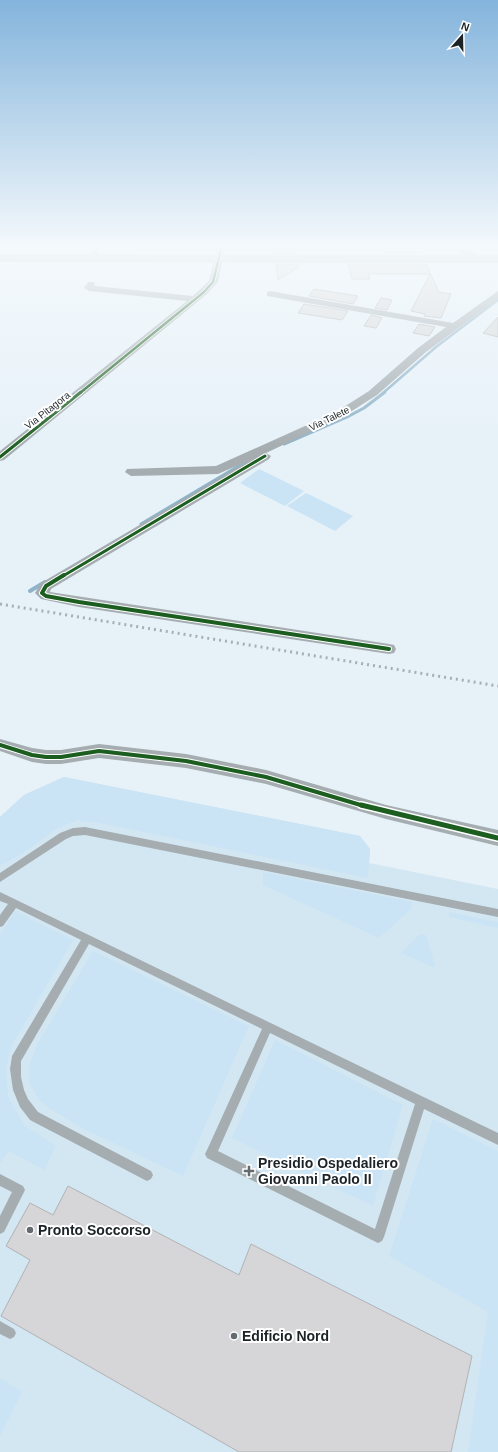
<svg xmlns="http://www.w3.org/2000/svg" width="498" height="1452" viewBox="0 0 498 1452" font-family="Arial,sans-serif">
<rect width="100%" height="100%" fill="#e6f1f8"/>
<polygon fill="#d3e7f3" points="64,777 360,836 370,849 369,863 498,889 498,1452 0,1452 0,817 24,795"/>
<g fill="#cae4f5">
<polygon points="259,469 304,491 285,506 240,483"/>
<polygon points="306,493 353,516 335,531 287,506"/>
<polygon points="64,777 360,836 370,849 368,878 99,823 78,820 56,829 25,852 0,866 0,817 24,795"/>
<polygon points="263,872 412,902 411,909 379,938 263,885"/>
<polygon points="15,911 73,940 12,1045 6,1068 8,1096 24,1125 56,1146 44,1170 9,1151 0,1163 0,934"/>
<polygon points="449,912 498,922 498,928 449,917"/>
<polygon points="420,934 426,935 435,965 433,967 401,953"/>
<polygon points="93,951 249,1026 183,1176 84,1129 49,1108 39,1100 29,1082 30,1063 37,1045"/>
<polygon points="275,1040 403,1105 373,1206 232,1138"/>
<polygon points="433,1119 498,1151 498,1452 468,1452 488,1312 389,1256"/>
<polygon points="0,1378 22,1392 0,1436"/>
</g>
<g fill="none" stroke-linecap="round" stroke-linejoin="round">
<polyline stroke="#8fb3c9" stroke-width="2.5" points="383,393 436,347 498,300"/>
<g stroke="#8fb3c9" stroke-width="3">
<polyline points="284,444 349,416 364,408 385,392"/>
<polyline points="141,524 247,461"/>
</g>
<polyline stroke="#8fb3c9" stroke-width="4" points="30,591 45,582"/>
</g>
<g fill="#d6d6d9" stroke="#b1b2b4">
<polygon points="273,248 295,248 296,253 274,253"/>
<polygon points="381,248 419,248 421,253 382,253"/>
<polygon points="276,264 298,264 298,268 278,280"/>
<polygon points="348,264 426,264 439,292 451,294 441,318 424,316 425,314 411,311 430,274 368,274 370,279 352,279"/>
<polygon points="314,289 358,296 353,304 309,296"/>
<polygon points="381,298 392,300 387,310 375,308"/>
<polygon points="304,304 348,311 342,320 298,313"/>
<polygon points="371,315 382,318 376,328 364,326"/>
<polygon points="498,317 498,337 483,333"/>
<polygon points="419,324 435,327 429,336 413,333"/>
<polygon points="68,1186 239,1275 251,1244 472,1356 451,1452 239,1452 1,1316 30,1260 6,1246 30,1203 53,1215"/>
</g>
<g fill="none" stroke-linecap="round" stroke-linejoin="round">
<g fill="#a5adb1" fill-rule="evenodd">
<polygon points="85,827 498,909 498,917 85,835 73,836 66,839 0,882 0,873 60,833 73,828"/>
<path d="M0,892l498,241v12l-74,-36 -40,128 -2,4 -4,2 -4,-2 -167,-83 -2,-4 2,-4 55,-121 -173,-85 -68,117v16l3,13 4,9 10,13 113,59 2,4 -2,4 -4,2 -4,-2 -113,-59 -10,-13 -7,-17 -3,-21 2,-13 69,-116 -65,-32 -13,18 -3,1v-12l8,-11 -8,-3zM270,1033l145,71 -40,125 -157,-78z"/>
<polygon points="0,1174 23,1186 25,1190 4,1232 0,1234 0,1216 12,1192 0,1186"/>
<polygon points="0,1321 14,1329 16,1333 14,1337 10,1339 0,1334"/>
</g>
<g fill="#a5adb1" fill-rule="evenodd">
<polygon points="91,245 99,245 98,260 95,261 91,258"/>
<polygon points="218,245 226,245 218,282 207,294 4,460 0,461 0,451 187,301 89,291 84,288 88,282 94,282 95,286 193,296 209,281"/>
<path d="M442,245c13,0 31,3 39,14l-1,2h-6l-4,-4z"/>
<polygon points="270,291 453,323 498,291 498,299 426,352 377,395 344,416 266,453 271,456 269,459 51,589 50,592 389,644 394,645 396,649 394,653 389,654 79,607 41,599 35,593 41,583 250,460 218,474 131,476 125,472 127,469 216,466 336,412 369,391 418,348 446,327 267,296 267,292"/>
<polygon points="0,739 32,748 46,750 61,750 99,744 186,754 266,770 386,805 498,830 498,846 386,819 266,784 186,768 99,758 61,764 46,764 32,762 0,751"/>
</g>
<polygon fill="#aeb6bc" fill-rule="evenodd" points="0,254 498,255 498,263 0,262"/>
<polyline stroke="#a7afb3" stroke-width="3" stroke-dasharray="2 4" stroke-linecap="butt" points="0,604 498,686"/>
<defs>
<polyline id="cycleway-far3" points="80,393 204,292 213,282 222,245"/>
<g id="cycleway-far2">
<polyline points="0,457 81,392"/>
<polyline points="63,576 265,456"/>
</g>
<g id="cycleway-far1">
<polyline points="64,575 46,586 42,593 46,596 79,602 389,649"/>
<polyline points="0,745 32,755 46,757 61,757 99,751 186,761 266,777 364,806"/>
</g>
<polyline id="cycleway" points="361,805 498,838"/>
</defs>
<use href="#cycleway-far3" stroke="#fff" stroke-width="4"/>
<use href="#cycleway-far2" stroke="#fff" stroke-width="5"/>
<use href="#cycleway-far1" stroke="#fff" stroke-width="6"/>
<use href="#cycleway" stroke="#fff" stroke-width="8"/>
<use href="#cycleway-far3" stroke="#1b5e20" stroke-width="2.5"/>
<use href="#cycleway-far2" stroke="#1b5e20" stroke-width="3"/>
<use href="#cycleway-far1" stroke="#1b5e20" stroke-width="4"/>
<use href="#cycleway" stroke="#1b5e20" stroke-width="5"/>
</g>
<linearGradient id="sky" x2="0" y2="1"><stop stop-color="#84b4dc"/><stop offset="0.55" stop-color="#f4f9fc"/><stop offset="1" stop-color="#f4f9fc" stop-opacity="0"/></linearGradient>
<rect width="498" height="449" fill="url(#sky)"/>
<g fill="#636b70" stroke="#fff" stroke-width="1.5">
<path d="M247 1165h4v4h4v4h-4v4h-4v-4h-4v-4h4z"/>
<circle cx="30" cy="1230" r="4"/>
<circle cx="234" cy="1336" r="4"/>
</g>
<g text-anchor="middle" stroke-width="4" stroke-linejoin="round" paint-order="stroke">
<g font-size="10" fill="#1c2327" stroke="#fff">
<text transform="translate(47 410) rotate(-38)" y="4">Via Pitagora</text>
<text transform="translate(329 418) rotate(-26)" y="4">Via Talete</text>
</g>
<g font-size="14" font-weight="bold" fill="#1c2327" stroke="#fff" text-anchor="start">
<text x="258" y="1168">Presidio Ospedaliero<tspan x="258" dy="16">Giovanni Paolo II</tspan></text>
<text x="38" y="1235">Pronto Soccorso</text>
<text x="242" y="1341">Edificio Nord</text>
</g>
</g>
<g transform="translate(462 36) rotate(20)" stroke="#ffffff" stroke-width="3" paint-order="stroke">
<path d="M0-3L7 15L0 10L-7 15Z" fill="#1c2327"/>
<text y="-6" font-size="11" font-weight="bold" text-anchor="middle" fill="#1c2327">N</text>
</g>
</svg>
